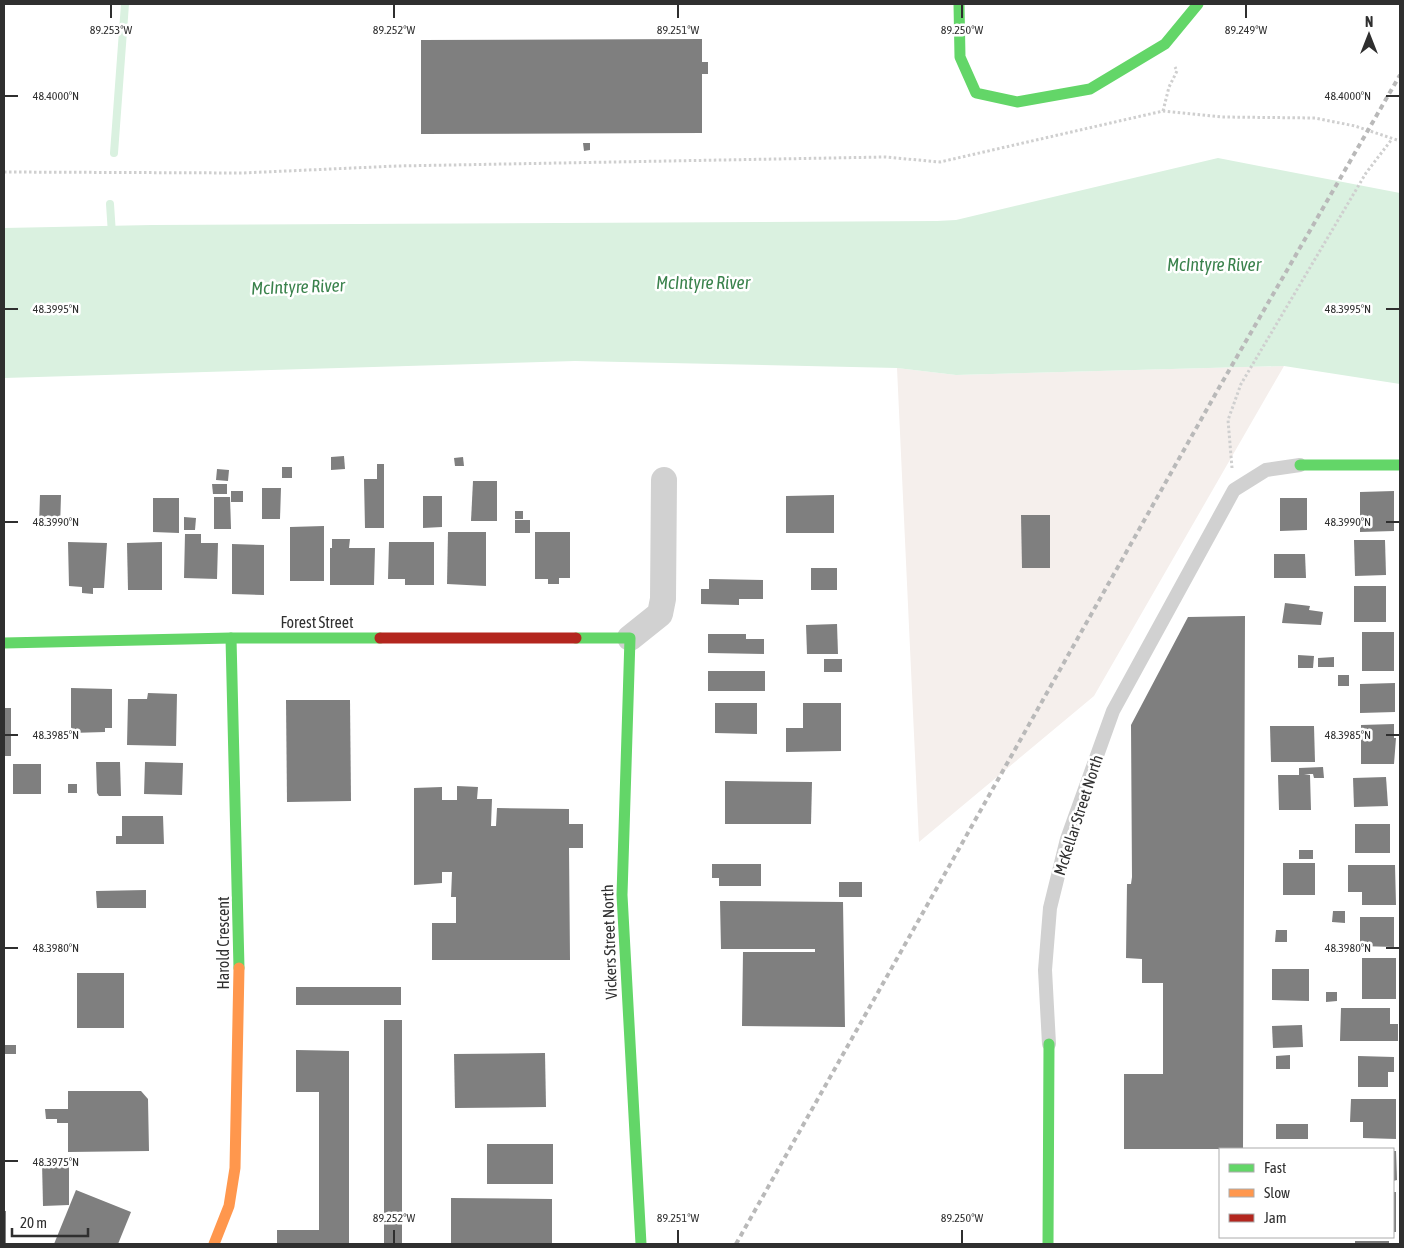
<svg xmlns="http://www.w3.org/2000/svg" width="1404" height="1248" viewBox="0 0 1404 1248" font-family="'Asap Condensed',sans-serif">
<rect width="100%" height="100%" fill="#fff"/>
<polygon fill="#f5efec" points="1284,366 1094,696 919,842 897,368 956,375"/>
<polygon fill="#daf1e0" points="1218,158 1400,193 1400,384 1284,366 956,375 897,368 575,361 4,378 4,228 152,225 937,221 956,220"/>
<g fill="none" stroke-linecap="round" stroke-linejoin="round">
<g stroke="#daf1e0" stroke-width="8">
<polyline points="114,153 125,4"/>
<polyline points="110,204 112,234"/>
</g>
</g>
<g fill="#7f7f7f">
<polygon points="702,39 702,62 708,62 708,74 702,74 702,133 421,134 421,40"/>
<polygon points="583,143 590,143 590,150 584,151"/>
<polygon points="344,456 345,469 331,470 331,457"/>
<polygon points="463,457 464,466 455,466 454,458"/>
<polygon points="377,464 384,464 384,528 365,528 364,479 377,479"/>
<rect x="282" y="467" width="10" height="11"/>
<polygon points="217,469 229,470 228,481 216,480"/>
<polygon points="473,481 497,481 497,521 471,521"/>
<polygon points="212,484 227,484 227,494 213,494"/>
<polygon points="262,488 281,488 280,519 262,519"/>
<rect x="231" y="491" width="12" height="11"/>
<polygon points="1394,491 1394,531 1360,532 1360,492"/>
<polygon points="40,495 61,495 60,527 39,526"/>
<polygon points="834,495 834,533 786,533 786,496"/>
<polygon points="423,496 442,496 442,527 423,528"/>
<polygon points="214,497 230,497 231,529 214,529"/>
<polygon points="153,498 179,498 179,533 153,532"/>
<polygon points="1280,498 1307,498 1307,530 1280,531"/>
<rect x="515" y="511" width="8" height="8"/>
<polygon points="1021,515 1050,515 1050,568 1022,568"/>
<polygon points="184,517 196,518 195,530 184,530"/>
<rect x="515" y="520" width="15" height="13"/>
<polygon points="324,526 324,581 290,581 290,527"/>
<polygon points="448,532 486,532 486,586 447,584"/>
<polygon points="535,532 570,532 570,578 559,578 559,584 548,584 548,579 535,579"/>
<polygon points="185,534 201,534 201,543 218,543 217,579 184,578"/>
<polygon points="332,539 350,539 349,548 375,548 374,585 330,585 330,548 332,548"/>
<polygon points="1354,540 1385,540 1386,575 1355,576"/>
<polygon points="68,542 107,543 104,588 93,588 93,594 82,593 82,587 69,586"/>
<polygon points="162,542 162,590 128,590 127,543"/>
<polygon points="389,542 434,542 434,585 405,585 405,579 388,579"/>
<polygon points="232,544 264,545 264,595 232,594"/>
<polygon points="1274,554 1305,554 1306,578 1274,578"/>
<rect x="811" y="568" width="26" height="22"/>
<polygon points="709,579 763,580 763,599 739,599 739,605 701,604 701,589 709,589"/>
<rect x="1354" y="586" width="32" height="36"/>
<polygon points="1285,603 1310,606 1309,610 1323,612 1321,625 1282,623"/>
<polygon points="1245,616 1243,1149 1124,1149 1124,1074 1163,1074 1163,983 1142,983 1142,959 1126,958 1127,884 1131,884 1132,877 1131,725 1188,617"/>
<polygon points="837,624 838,654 807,654 806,625"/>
<rect x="1362" y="632" width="32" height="39"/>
<polygon points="708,634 746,634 746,639 764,639 764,654 708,653"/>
<polygon points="1298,655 1314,656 1313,668 1298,668"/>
<polygon points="1334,657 1334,667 1318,667 1318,658"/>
<rect x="824" y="659" width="18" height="13"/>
<rect x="708" y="671" width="57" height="20"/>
<rect x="1338" y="675" width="11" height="11"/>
<polygon points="1395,683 1395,712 1360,713 1360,684"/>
<polygon points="71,688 112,689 112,728 105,728 105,732 71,733"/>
<polygon points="148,693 177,694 176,746 127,745 128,699 147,699"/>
<polygon points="286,700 350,700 351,801 287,802"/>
<polygon points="715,703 757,703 757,734 715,733"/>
<polygon points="803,703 841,703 841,751 786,752 786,728 803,728"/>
<rect x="4" y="708" width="7" height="48"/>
<polygon points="1394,724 1394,738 1396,738 1394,764 1361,764 1361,725"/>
<polygon points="1270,726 1314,726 1315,762 1271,762"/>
<polygon points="96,762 120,762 121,796 99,796 97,793"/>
<polygon points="145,762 183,763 182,795 144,794"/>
<rect x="13" y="764" width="28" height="30"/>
<polygon points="1323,767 1324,778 1314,778 1313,774 1304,774 1310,775 1311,810 1279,810 1278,775 1299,775 1299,768"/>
<polygon points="1386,777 1388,806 1354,807 1353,778"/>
<polygon points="725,781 812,782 811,824 725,824"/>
<rect x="68" y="784" width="9" height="9"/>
<polygon points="457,786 478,787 477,799 492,799 491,826 496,826 497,808 569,809 569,824 583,824 583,848 569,848 570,960 432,960 432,923 456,923 456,897 451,897 452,872 442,872 442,883 414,885 414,788 442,787 442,800 457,800"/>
<polygon points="122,816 163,816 164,844 116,844 116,836 122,836"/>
<rect x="1355" y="824" width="35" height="29"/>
<rect x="1299" y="850" width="14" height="9"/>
<rect x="1283" y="863" width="32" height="32"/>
<polygon points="712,864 761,864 761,886 719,886 719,878 712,878"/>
<polygon points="1348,865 1395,865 1396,905 1362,905 1362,892 1348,892"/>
<rect x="839" y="882" width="23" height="15"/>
<polygon points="146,890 146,908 97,908 96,891"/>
<polygon points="720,901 843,902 845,1027 742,1026 743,952 815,952 815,949 721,949"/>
<polygon points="1333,911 1345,911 1345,923 1332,922"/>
<polygon points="1360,917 1394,917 1394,947 1360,946"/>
<polygon points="1276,930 1287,930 1287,942 1275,942"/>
<rect x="1362" y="958" width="34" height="41"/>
<polygon points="1272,969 1309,969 1309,1001 1272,1000"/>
<rect x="77" y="973" width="47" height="55"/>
<rect x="296" y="987" width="105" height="18"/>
<polygon points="1326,992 1337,992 1337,1001 1326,1002"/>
<polygon points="1341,1008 1390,1008 1390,1024 1398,1024 1398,1041 1340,1041"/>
<rect x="384" y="1020" width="18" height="224"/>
<polygon points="1302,1025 1303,1047 1273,1048 1272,1026"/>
<rect x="4" y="1045" width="12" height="9"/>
<polygon points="296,1050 349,1051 349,1244 277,1244 277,1230 319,1230 319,1092 296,1092"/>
<polygon points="545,1053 546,1107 455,1108 454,1054"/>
<polygon points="1290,1055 1290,1069 1276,1069 1276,1056"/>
<polygon points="1358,1056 1394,1057 1394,1072 1388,1072 1388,1087 1358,1087"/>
<polygon points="68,1091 141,1091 148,1099 149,1151 68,1152 68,1123 57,1123 57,1119 46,1119 45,1109 68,1109"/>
<polygon points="1351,1099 1396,1099 1396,1139 1363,1138 1363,1122 1350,1122"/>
<rect x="1276" y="1124" width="32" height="15"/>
<rect x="487" y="1144" width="66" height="40"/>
<polygon points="1393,1151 1396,1151 1397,1180 1393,1181"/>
<polygon points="69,1161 69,1205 43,1206 42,1162"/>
<polygon points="76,1190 131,1212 118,1244 54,1244"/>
<rect x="1393" y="1192" width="3" height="40"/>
<polygon points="451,1198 552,1199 552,1244 451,1244"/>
<rect x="4" y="1211" width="2" height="33"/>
<rect x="1355" y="1241" width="34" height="3"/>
</g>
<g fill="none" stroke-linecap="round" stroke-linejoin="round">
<g stroke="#cfcfcf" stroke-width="3" stroke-dasharray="2.5 2.5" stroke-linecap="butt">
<polyline points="1163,111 1169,87 1177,71 1175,67"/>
<polyline points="4,172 242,173 397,166 885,157 940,162 1163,111 1222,117 1315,118 1355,126 1400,141"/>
<polyline points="1232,468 1228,420 1241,384 1366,173 1392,139"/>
</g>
<polyline stroke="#d1d1d1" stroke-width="14" points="1049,1044 1045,970 1050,908 1067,839 1113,711 1234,490 1266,470 1300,465"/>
<polyline stroke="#d1d1d1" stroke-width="26" points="630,638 660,614 663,599 664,480"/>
<g stroke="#63d668" stroke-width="11">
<polyline points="959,4 960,57 976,93 1017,102 1090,89 1165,44 1198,4"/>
<polyline points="1300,465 1400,465"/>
<polyline points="231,638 239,968"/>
<polyline points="576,638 630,638 622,895 641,1244"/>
<polyline points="4,643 231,638 380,638"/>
<polyline points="1048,1244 1049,1044"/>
</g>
<polyline stroke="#ff974d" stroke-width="11" points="214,1244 229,1206 235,1168 239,968"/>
<polyline stroke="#b3261e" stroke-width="11" points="380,638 576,638"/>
<polyline stroke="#b9b9b9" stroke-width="4" stroke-dasharray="5 4" stroke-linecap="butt" points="736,1244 1220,386 1400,75"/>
</g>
<path fill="none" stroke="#2f2f2f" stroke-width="2" d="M111,5v13M394,5v13M678,5v13M962,5v13M1246,5v13M5,96h13M1386,96h13M5,309h13M1386,309h13M5,522h13M1386,522h13M5,735h13M1386,735h13M5,948h13M1386,948h13M5,1161h13M394,1230v13M678,1230v13M962,1230v13"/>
<g text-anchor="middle" stroke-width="5" stroke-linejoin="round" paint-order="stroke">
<g font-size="16" fill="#2f2f2f" stroke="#fff">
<text x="317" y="628">Forest Street</text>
<text transform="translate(1078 815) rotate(-72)" y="6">McKellar Street North</text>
<text transform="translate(609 942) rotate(-92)" y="6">Vickers Street North</text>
<text transform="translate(223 943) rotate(-90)" y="6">Harold Crescent</text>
</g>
<g font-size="18" font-style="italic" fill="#3a824c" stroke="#fff">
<text x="1214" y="271">McIntyre River</text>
<text x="703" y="289">McIntyre River</text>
<text transform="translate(298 287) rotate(-2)" y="6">McIntyre River</text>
</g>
</g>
<g font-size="12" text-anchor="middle" fill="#2f2f2f" stroke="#fff" stroke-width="5" stroke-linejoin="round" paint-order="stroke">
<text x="111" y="34">89.253°W</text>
<text x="394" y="34">89.252°W</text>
<text x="678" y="34">89.251°W</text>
<text x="962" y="34">89.250°W</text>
<text x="1246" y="34">89.249°W</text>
<text x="56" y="100">48.4000°N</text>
<text x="1348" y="100">48.4000°N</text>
<text x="56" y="313">48.3995°N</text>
<text x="1348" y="313">48.3995°N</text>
<text x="56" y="526">48.3990°N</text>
<text x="1348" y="526">48.3990°N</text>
<text x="56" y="739">48.3985°N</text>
<text x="1348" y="739">48.3985°N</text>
<text x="56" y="952">48.3980°N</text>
<text x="1348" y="952">48.3980°N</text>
<text x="56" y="1166">48.3975°N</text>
<text x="394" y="1222">89.252°W</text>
<text x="678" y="1222">89.251°W</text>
<text x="962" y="1222">89.250°W</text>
</g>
<rect width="1404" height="1248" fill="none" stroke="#2f2f2f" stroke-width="10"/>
<rect x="1219" y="1148" width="175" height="90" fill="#ffffff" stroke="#acacac"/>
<rect x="1229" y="1164" width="25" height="8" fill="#63d668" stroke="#acacac"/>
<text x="1264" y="1173" font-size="15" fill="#2f2f2f">Fast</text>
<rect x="1229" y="1189" width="25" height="8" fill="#ff974d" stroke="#acacac"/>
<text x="1264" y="1198" font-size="15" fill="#2f2f2f">Slow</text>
<rect x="1229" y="1214" width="25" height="8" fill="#b3261e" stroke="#acacac"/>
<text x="1264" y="1223" font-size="15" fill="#2f2f2f">Jam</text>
<g transform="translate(1369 35)" stroke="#ffffff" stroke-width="4" paint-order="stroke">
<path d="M0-4L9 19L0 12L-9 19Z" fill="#2f2f2f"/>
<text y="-8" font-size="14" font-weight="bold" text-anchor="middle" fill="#2f2f2f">N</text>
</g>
<path d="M12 1228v8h76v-8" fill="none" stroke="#2f2f2f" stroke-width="2.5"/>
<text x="20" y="1228" font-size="15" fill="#2f2f2f" stroke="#ffffff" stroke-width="4" paint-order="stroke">20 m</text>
</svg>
